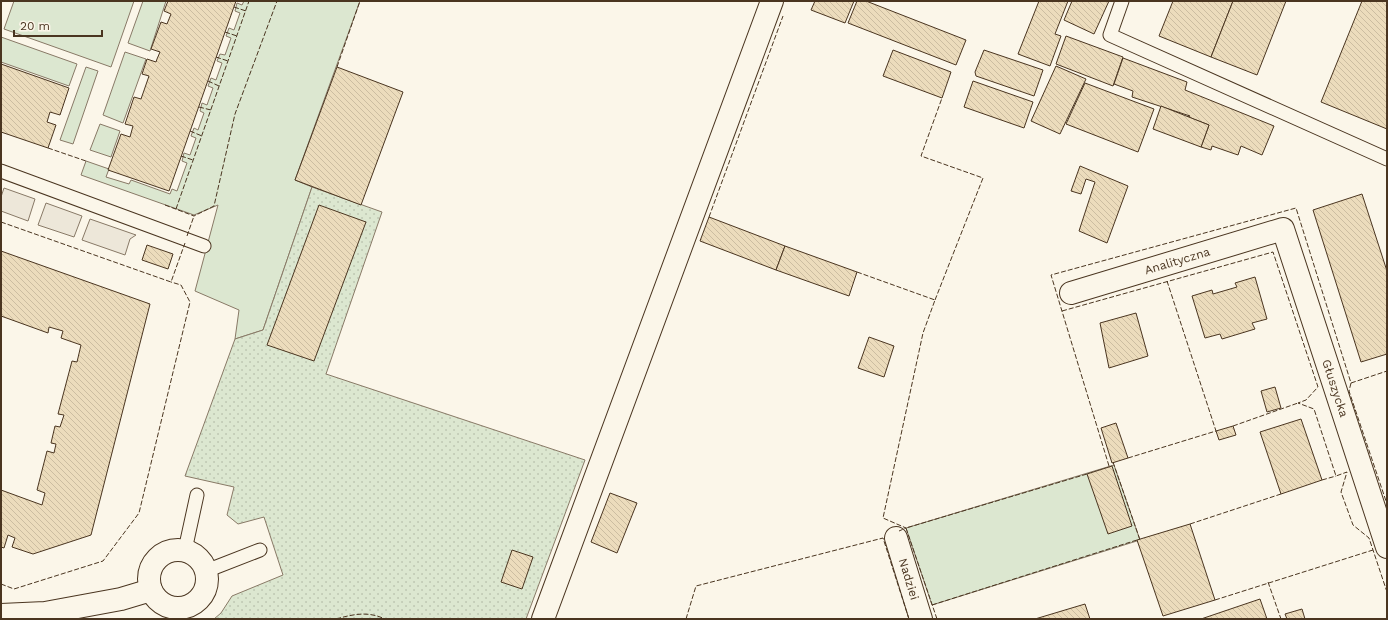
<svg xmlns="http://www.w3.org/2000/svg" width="1388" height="620" viewBox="0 0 1388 620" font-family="'Work Sans',sans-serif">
<defs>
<pattern id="park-dots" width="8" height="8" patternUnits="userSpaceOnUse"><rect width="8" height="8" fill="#dce7d0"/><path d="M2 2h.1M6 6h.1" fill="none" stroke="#bec7b2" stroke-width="1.8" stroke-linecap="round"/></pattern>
<pattern id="building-back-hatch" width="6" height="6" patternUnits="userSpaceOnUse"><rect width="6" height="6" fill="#ecdcbc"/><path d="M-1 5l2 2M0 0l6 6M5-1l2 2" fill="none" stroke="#ccbda1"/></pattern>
</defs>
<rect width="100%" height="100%" fill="#fbf6e9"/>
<g fill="#dce7d0" stroke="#887966">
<polygon points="14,1 134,1 111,67 4,29"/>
<polygon points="143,1 166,1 150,51 128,43"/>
<polygon points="244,1 360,1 295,180 312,187 263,330 235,339 239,310 195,291 218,205 194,215 81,175 86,161 109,169 106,177 129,184 131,180 170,194 172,189 177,191 187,163 182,161 184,153 190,155 196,138 191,136 194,128 198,130 204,113 200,111 202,103 207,105 213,88 208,86 211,78 216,80 222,63 217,61 220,54 225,55 231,38 226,36 229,28 234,30 240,13 235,11 237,3 242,5"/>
<polygon points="1,37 77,64 69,86 1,62"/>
<polygon points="125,52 146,59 123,123 103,115"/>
<polygon points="86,67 98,71 73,144 60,140"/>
<polygon points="100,124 120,131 111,157 90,150"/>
<polygon points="1114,465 1140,540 932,605 906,528"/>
</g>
<polygon fill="url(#park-dots)" stroke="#887966" points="312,187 382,212 326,374 585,460 526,619 214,619 221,613 232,596 283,575 264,517 238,524 227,515 234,487 185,476 235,339 263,330"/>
<g fill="#ede7d9" stroke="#887966">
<polygon points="4,188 35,199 28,221 1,211 1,197"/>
<polygon points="46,203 82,216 74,237 38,225"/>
<polygon points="90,219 136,235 130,239 125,255 82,240"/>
</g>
<g fill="url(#building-back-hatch)" stroke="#4a3520">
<polygon points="168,1 236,1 169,191 108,170 121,134 130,137 133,126 125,124 134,97 141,99 149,76 142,74 147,59 156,62 157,59 160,52 151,49 161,22 167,24 171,14 164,11"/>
<polygon points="815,1 854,1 845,23 811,10"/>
<polygon points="857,1 866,1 966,40 956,65 848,23"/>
<polygon points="1039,1 1068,1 1055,34 1061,36 1050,66 1018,54"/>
<polygon points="1072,1 1109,1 1094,34 1064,20"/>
<polygon points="1173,1 1233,1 1211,57 1159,36"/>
<polygon points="1233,1 1286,1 1257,75 1211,57"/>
<polygon points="1362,1 1387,1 1387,129 1321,102"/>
<polygon points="1066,36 1123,57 1113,86 1056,64"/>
<polygon points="893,50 951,72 942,98 883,76"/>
<polygon points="984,50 1043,70 1034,96 976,76 975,72"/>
<polygon points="1123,58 1187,82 1185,90 1274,126 1262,155 1241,146 1238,155 1212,146 1211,150 1201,147 1209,125 1188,117 1190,116 1132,97 1133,91 1114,84"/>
<polygon points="1,64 69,88 60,115 50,112 47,122 56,125 48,148 1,132"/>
<polygon points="1056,66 1086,79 1060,134 1031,121"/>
<polygon points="337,67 403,92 361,205 295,180"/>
<polygon points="973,81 1033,102 1024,128 964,107"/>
<polygon points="1085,83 1154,109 1138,152 1066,124"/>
<polygon points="1161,106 1209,125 1201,147 1153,129"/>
<polygon points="1080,166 1128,186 1107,243 1079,231 1095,182 1086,179 1081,194 1071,191"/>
<polygon points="1362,194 1387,271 1387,354 1361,362 1313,210"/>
<polygon points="319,205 366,222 314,361 267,345"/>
<polygon points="709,217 785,246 776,270 700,241"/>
<polygon points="147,245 173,254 168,269 142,260"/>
<polygon points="785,246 857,272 849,296 776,270"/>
<polygon points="1,251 150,304 91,535 33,554 12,547 15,538 8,535 4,548 1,547 1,490 42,505 45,493 37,490 47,451 54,453 56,444 51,443 55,426 60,427 64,415 58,414 72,361 77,362 81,345 61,338 63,331 49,327 48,333 1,316"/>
<polygon points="1255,277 1267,319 1252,323 1255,329 1222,339 1220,334 1205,338 1192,296 1212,290 1213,294 1237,287 1235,283"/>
<polygon points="1136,313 1148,356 1109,368 1100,323"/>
<polygon points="869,337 894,346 884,377 858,368"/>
<polygon points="1275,387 1281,408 1267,412 1261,391"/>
<polygon points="1301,419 1322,480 1281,494 1260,432"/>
<polygon points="1116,423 1128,458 1112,463 1101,428"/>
<polygon points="1233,426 1236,435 1219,440 1216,431"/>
<polygon points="1112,466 1132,526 1108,534 1087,474"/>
<polygon points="610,493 637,503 617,553 591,542"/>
<polygon points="1190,524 1215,600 1163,616 1137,540"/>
<polygon points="512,550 533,557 522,589 501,582"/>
<polygon points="1260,599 1267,619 1201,619"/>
<polygon points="1085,604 1090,619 1035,619"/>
<polygon points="1302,609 1305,619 1287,619 1285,614"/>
</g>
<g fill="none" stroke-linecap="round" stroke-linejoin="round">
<defs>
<g id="lane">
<polyline points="1122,1 1110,35 1387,159"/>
<polyline points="1,171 204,246"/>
<polyline points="185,550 197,495"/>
<polyline points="206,571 260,550"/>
</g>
<g id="street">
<path id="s1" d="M1071,293l212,-64 104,318"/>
<path id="s2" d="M896,538l25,81"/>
<circle cx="178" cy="579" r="29"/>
<polyline points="1,615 45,613 121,599 151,590"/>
<polyline points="543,619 772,1"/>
</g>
</defs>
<use href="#lane" stroke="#4a3520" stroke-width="15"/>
<use href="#street" stroke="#4a3520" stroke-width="24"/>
<use href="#lane" stroke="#fbf6e9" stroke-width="13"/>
<use href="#street" stroke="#fbf6e9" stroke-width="22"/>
<g stroke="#4a3520" stroke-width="1" stroke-dasharray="5 2" stroke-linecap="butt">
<polyline points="234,7 246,11"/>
<polyline points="225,32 237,36"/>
<polyline points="216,57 228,61"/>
<polyline points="337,67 360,1"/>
<polyline points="208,81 219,86"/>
<polyline points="199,107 211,110"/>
<polyline points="190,131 202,136"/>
<polyline points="48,148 86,161"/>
<polyline points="181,156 193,160"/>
<polyline points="165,205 194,216 214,206 235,114 277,1"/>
<polyline points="176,209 249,1"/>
<polyline points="709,217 783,16"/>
<polyline points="1,222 171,282 185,243"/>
<polyline points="187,236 194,216"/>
<polyline points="857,272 935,300 923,333 883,518 906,528 899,531"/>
<polyline points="935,300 983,178 921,156 942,98"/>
<polyline points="1062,311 1273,252 1318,387 1306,400 1298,403 1314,409 1336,476 1347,472 1341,492 1353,525 1369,538 1387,592"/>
<polyline points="1351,383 1349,391 1387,504"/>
<polyline points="1233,426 1298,403"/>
<polyline points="1128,458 1216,431 1167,281"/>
<polyline points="1113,462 1140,540"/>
<polyline points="1109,466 1051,275 1296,208 1351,383 1387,371"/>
<polyline points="1322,480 1336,476"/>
<polyline points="1190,524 1281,494"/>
<polyline points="1268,582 1281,619"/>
<polyline points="1,584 14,589 103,561 139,513 190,302 181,285 171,282"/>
<polyline points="1215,600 1373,550"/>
<polyline points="932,605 1137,540"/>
<path d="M336,619c18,-5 32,-8 49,0"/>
<polyline points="686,619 696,586 883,538 909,619"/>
<polyline points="937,619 906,528 1087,474"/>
</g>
</g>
<g text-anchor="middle" stroke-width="3" stroke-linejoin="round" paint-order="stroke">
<g font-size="12" fill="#4a3520" stroke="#fbf6e9">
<text dy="4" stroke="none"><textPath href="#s1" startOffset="111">Analityczna</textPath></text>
<text dy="4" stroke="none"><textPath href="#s1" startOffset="389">Głuszycka</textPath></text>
<text dy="4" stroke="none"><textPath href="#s2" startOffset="43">Nadziei</textPath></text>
</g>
</g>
<rect width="1388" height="620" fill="none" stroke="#4a3520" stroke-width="4"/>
<path d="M14 30v6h88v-6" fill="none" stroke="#4a3520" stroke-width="2"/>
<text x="20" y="30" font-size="12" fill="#4a3520" stroke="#fbf6e9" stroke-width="3" paint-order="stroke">20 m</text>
</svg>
